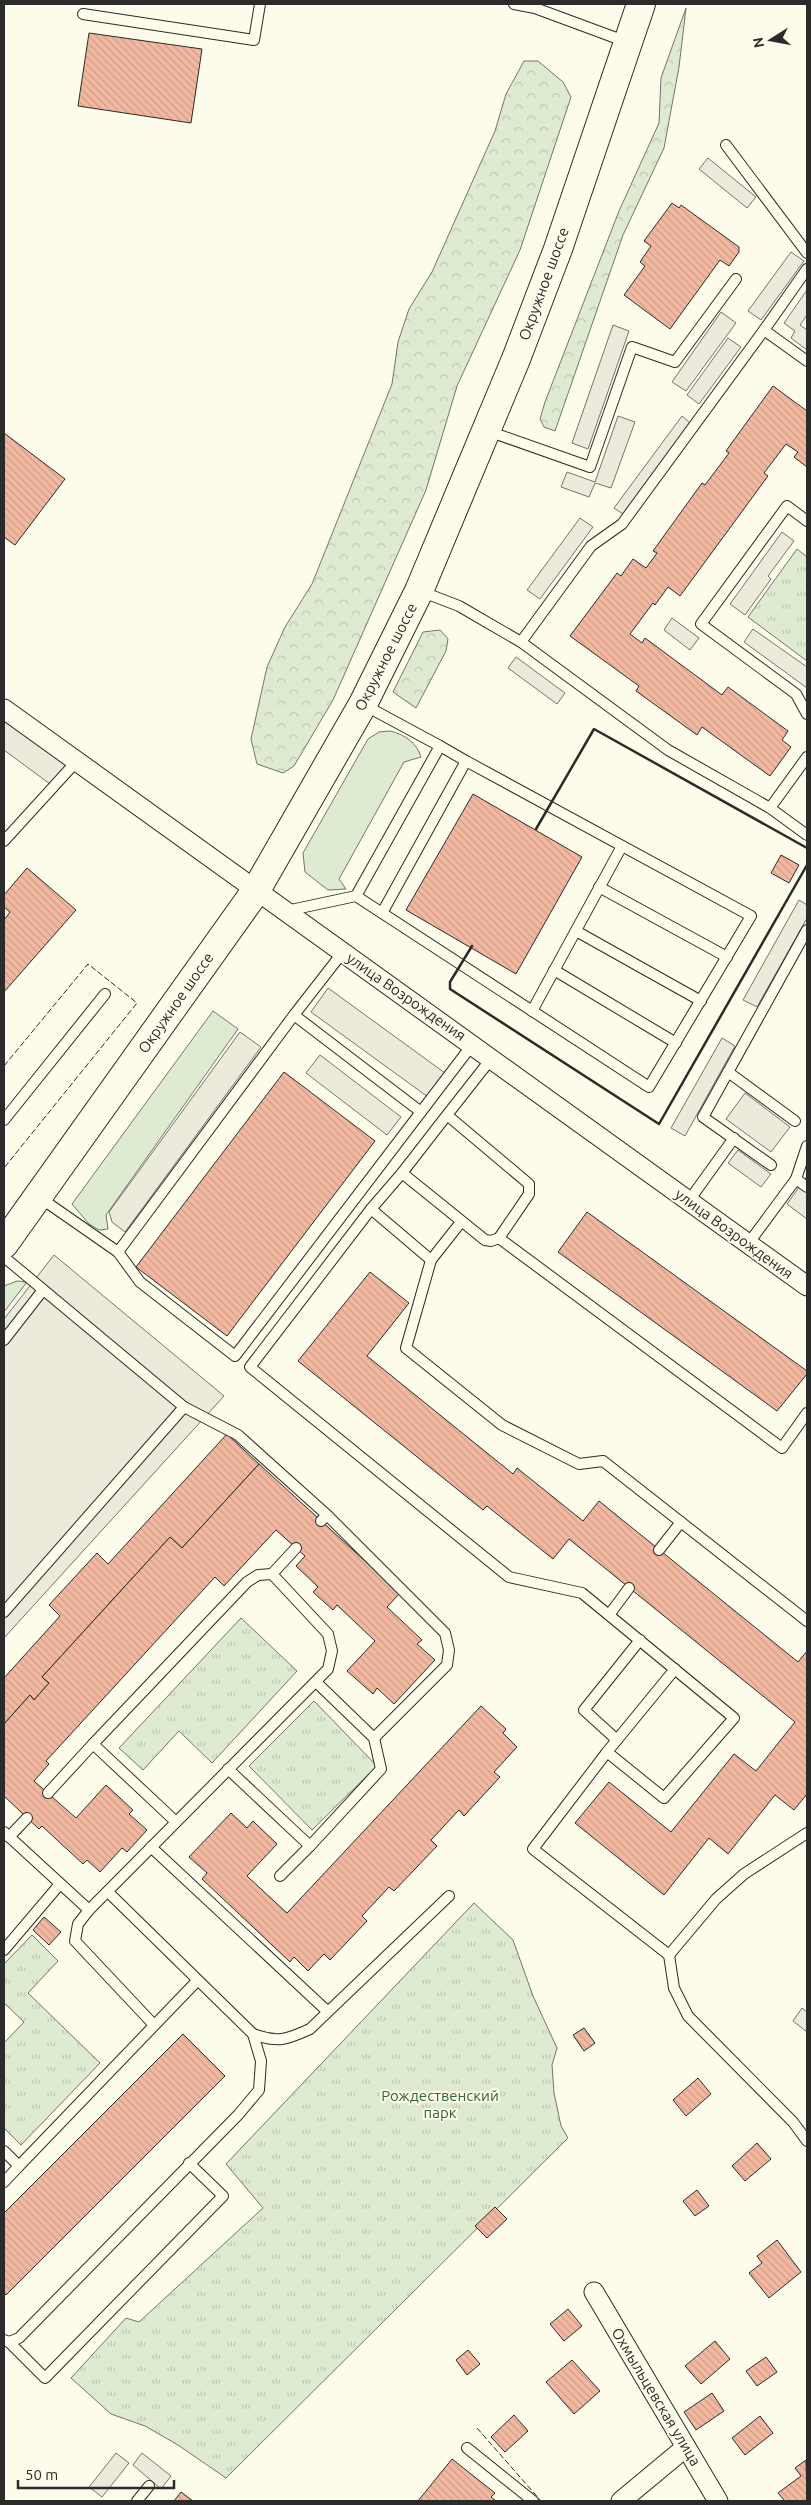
<svg xmlns="http://www.w3.org/2000/svg" width="811" height="2505" viewBox="0 0 811 2505" font-family="Ubuntu,sans-serif">
<defs>
<pattern id="forest-crowns" width="20" height="18" patternUnits="userSpaceOnUse" patternTransform="scale(1.25)"><rect width="20" height="18" fill="#deebd1"/><path d="M2 6a3 3 0 1 1 6 0M12 15a3 3 0 1 1 6 0" fill="none" stroke="#bfcab4"/></pattern>
<pattern id="park-tufts" width="24" height="20" patternUnits="userSpaceOnUse" patternTransform="scale(1.25)"><rect width="24" height="20" fill="#deebd1"/><path d="M3 7l-1-3M5 7V3M7 7l1-3M15 17l-1-3M17 17v-4M19 17l1-3" fill="none" stroke="#bfcab4"/></pattern>
<pattern id="building-back-hatch" width="6" height="6" patternUnits="userSpaceOnUse" patternTransform="scale(1.25)"><rect width="6" height="6" fill="#f2b8a0"/><path d="M-1 5l2 2M0 0l6 6M5-1l2 2" fill="none" stroke="#d09e8a"/></pattern>
</defs>
<rect width="100%" height="100%" fill="#fdfbea"/>
<g fill="#deebd1" stroke="#74746e">
<path d="M390,731c14,3 27,12 31,26l-17,5 -65,117 7,10 -18,1 -23,-18 -2,-19 65,-114 11,-7z"/>
<polygon points="213,1011 238,1029 106,1215 108,1229 99,1230 89,1224 72,1204"/>
<polygon points="17,1281 27,1282 4,1312 4,1286"/>
</g>
<g fill="url(#forest-crowns)" stroke="#74746e">
<polygon points="686,8 679,67 664,148 623,235 555,431 544,427 540,419 545,402 619,211 659,123 661,78"/>
<polygon points="524,61 538,61 563,82 571,97 520,250 457,386 426,490 333,700 294,766 283,773 257,764 251,739 267,667 285,627 312,584 392,384 398,342 409,309 432,272 495,131 506,94"/>
<polygon points="440,630 448,639 446,651 416,708 393,692 423,632"/>
</g>
<g fill="url(#park-tufts)" stroke="#74746e">
<polygon points="797,549 807,557 807,661 748,617"/>
<polygon points="241,1618 297,1671 212,1763 179,1731 143,1770 119,1748"/>
<polygon points="314,1701 377,1766 312,1830 249,1766"/>
<polygon points="474,1903 513,1940 533,1996 557,2048 552,2065 554,2093 561,2126 568,2138 226,2478 178,2445 145,2426 111,2414 71,2378 126,2318 139,2322 263,2208 226,2164"/>
<polygon points="32,1935 58,1961 28,1993 100,2063 21,2145 4,2128 4,2043 24,2022 4,2003 4,1964"/>
</g>
<g fill="#eceadb" stroke="#74746e">
<polygon points="708,158 756,197 747,208 699,169"/>
<polygon points="791,252 804,261 761,320 748,311"/>
<polygon points="807,290 807,315 800,325 807,330 807,350 791,338 795,331 784,323"/>
<polygon points="721,312 736,323 686,391 672,382"/>
<polygon points="613,325 629,331 588,449 572,443"/>
<polygon points="728,338 741,347 699,404 687,395"/>
<polygon points="618,416 635,422 611,488 595,483 589,497 561,487 567,472 595,482"/>
<polygon points="682,416 690,423 623,514 614,508"/>
<polygon points="580,518 593,527 540,599 527,590"/>
<polygon points="782,532 794,541 768,576 771,579 745,615 730,604"/>
<polygon points="672,618 699,638 690,650 664,630"/>
<polygon points="753,629 807,667 807,688 744,642"/>
<polygon points="516,657 565,693 557,704 508,668"/>
<polygon points="4,715 72,765 50,784 4,750"/>
<polygon points="799,900 807,905 807,918 757,1007 743,1000"/>
<polygon points="328,988 445,1073 428,1097 311,1012"/>
<polygon points="240,1032 261,1047 125,1232 112,1222 109,1212"/>
<polygon points="722,1038 735,1046 685,1136 671,1128"/>
<polygon points="320,1055 401,1117 387,1135 306,1073"/>
<polygon points="745,1093 790,1127 771,1152 726,1119"/>
<polygon points="738,1150 771,1174 761,1187 728,1163"/>
<polygon points="807,1176 807,1219 787,1204"/>
<polygon points="54,1255 224,1396 4,1638 4,1319"/>
<polygon points="802,2008 807,2012 807,2032 793,2021"/>
<polygon points="116,2453 129,2463 102,2497 89,2487"/>
<polygon points="142,2453 171,2476 161,2489 133,2465"/>
</g>
<g fill="url(#building-back-hatch)" stroke="#2b2b2b">
<polygon points="89,33 202,49 191,123 78,106"/>
<polygon points="672,203 679,208 681,205 739,247 739,252 729,266 720,260 670,329 624,295 645,266 640,262 651,246 644,241"/>
<polygon points="773,386 807,411 807,467 794,457 798,452 786,444 764,473 768,476 680,596 668,587 655,605 653,603 630,634 642,643 645,638 722,695 728,687 788,731 782,740 791,747 770,776 702,727 697,735 636,691 639,686 570,636 617,573 621,576 633,559 646,568 657,553 653,551 702,483 705,485 729,453 726,451"/>
<polygon points="4,433 65,479 15,545 4,537"/>
<polygon points="473,794 582,857 516,974 406,910"/>
<polygon points="781,855 799,865 789,883 771,873"/>
<polygon points="27,868 76,910 4,992 4,920 10,912 4,907 4,895"/>
<polygon points="284,1072 375,1141 227,1336 136,1267"/>
<polygon points="587,1212 807,1371 807,1374 777,1411 558,1252"/>
<polygon points="370,1272 409,1303 367,1356 513,1474 517,1468 583,1521 599,1501 798,1662 807,1651 807,1794 794,1810 775,1795 728,1854 709,1838 664,1895 575,1823 609,1782 671,1832 734,1754 756,1771 795,1722 569,1539 553,1559 487,1506 483,1510 298,1361"/>
<polygon points="227,1434 259,1464 182,1548 170,1537 42,1677 49,1683 34,1700 30,1695 4,1724 4,1678 60,1616 49,1605 97,1553 108,1564"/>
<polygon points="259,1464 400,1593 387,1607 422,1640 417,1644 435,1660 394,1704 377,1688 373,1694 347,1671 375,1641 337,1605 333,1610 313,1592 318,1587 296,1566 305,1556 276,1530 224,1586 215,1577 46,1761 49,1764 34,1781 76,1818 106,1785 133,1810 129,1814 147,1830 127,1852 122,1848 100,1872 87,1860 83,1864 42,1826 39,1829 4,1796 4,1724 30,1695 34,1700 49,1683 42,1677 170,1537 182,1548"/>
<polygon points="481,1706 506,1729 503,1733 517,1747 494,1772 500,1777 464,1816 459,1810 431,1840 437,1846 394,1891 389,1887 362,1916 367,1921 330,1960 324,1954 308,1971 294,1957 290,1962 202,1879 207,1873 189,1857 231,1813 247,1828 253,1821 277,1844 247,1876 287,1913"/>
<polygon points="44,1917 61,1932 49,1945 33,1930"/>
<polygon points="584,2028 595,2043 584,2051 573,2035"/>
<polygon points="183,2034 225,2076 6,2295 4,2293 4,2213"/>
<polygon points="698,2078 711,2094 686,2116 673,2100"/>
<polygon points="757,2143 771,2159 745,2181 732,2166"/>
<polygon points="697,2190 709,2206 695,2216 683,2201"/>
<polygon points="495,2207 507,2219 487,2238 475,2226"/>
<polygon points="777,2240 801,2272 769,2298 749,2273 762,2263 757,2256"/>
<polygon points="568,2309 582,2326 564,2341 550,2324"/>
<polygon points="715,2341 730,2359 701,2384 685,2366"/>
<polygon points="468,2350 480,2364 467,2375 456,2360"/>
<polygon points="766,2357 777,2372 757,2386 746,2371"/>
<polygon points="572,2360 600,2391 574,2414 546,2382"/>
<polygon points="712,2393 724,2411 696,2430 684,2412"/>
<polygon points="514,2415 528,2431 505,2452 491,2437"/>
<polygon points="760,2416 773,2433 745,2455 732,2438"/>
<polygon points="452,2459 495,2493 491,2497 496,2501 418,2501"/>
<polygon points="806,2460 807,2501 785,2501 778,2493 801,2476 795,2468"/>
<polygon points="181,2492 193,2501 174,2501"/>
</g>
<g fill="none" stroke-linecap="round" stroke-linejoin="round">
<defs>
<g id="lane">
<polyline points="514,4 535,8 627,42"/>
<polyline points="83,14 254,40 260,4"/>
<polyline points="726,145 807,253"/>
<polyline points="764,330 807,269"/>
<polyline points="488,431 590,467 632,347 675,362 736,279"/>
<polyline points="807,521 787,506 701,624 796,694 807,714"/>
<polyline points="420,591 459,606 521,642 668,750 770,808 807,835"/>
<polyline points="521,642 591,546 622,524 764,330 807,361"/>
<polyline points="770,808 807,757"/>
<polyline points="4,841 76,762"/>
<polyline points="599,887 727,957"/>
<polyline points="356,896 382,913 466,761 440,746"/>
<polyline points="286,911 356,896 440,746 364,705"/>
<polyline points="382,913 649,1087 751,916 466,761"/>
<polyline points="576,931 701,1001"/>
<polyline points="554,970 676,1043"/>
<polyline points="532,1011 622,846"/>
<polyline points="294,1015 343,952"/>
<polyline points="728,1072 795,1121"/>
<polyline points="447,1115 402,1173 485,1240 491,1241 499,1238 529,1194 529,1184 447,1115 491,1059"/>
<polyline points="4,1120 105,994"/>
<polyline points="771,1165 703,1117 807,930"/>
<polyline points="402,1173 371,1209 250,1367 509,1577 582,1593 734,1718 664,1798 607,1752 533,1849 669,1955 674,1988 688,2016 793,2122 807,2141"/>
<polyline points="796,1179 807,1187"/>
<polyline points="39,1197 118,1252 294,1015 421,1112"/>
<polyline points="688,1202 734,1138"/>
<polyline points="371,1209 431,1260 406,1348 502,1425 579,1464 603,1461 807,1621"/>
<polyline points="499,1238 782,1448 807,1413"/>
<polyline points="748,1244 796,1179 807,1146"/>
<polyline points="118,1252 140,1282 235,1356 472,1045"/>
<polyline points="4,1257 184,1407 4,1612"/>
<polyline points="431,1260 461,1222"/>
<polyline points="4,1340 43,1290"/>
<polyline points="184,1407 238,1435 327,1515 321,1521"/>
<polyline points="327,1515 445,1633 449,1650 447,1665 374,1738"/>
<polyline points="659,1550 681,1522"/>
<polyline points="272,1574 296,1548"/>
<polyline points="609,1615 629,1588"/>
<polyline points="617,1740 584,1710 640,1640"/>
<polyline points="607,1752 675,1669"/>
<polyline points="228,1769 310,1846 381,1769 374,1738 316,1682"/>
<polyline points="48,1793 93,1744"/>
<polyline points="4,1832 89,1910 328,1669 332,1651 328,1634 272,1574 258,1575 247,1582 93,1744 175,1821"/>
<polyline points="9,1837 27,1818"/>
<polyline points="151,1847 327,2011"/>
<polyline points="280,1876 310,1846"/>
<polyline points="89,1910 78,1924 75,1941 154,2025"/>
<polyline points="4,1950 60,1884"/>
<polyline points="669,1955 716,1899 744,1874 807,1833"/>
<path d="M253,2034c25,9 33,6 57,-5l139,-133"/>
<polyline points="4,2151 19,2166 197,1981"/>
<polyline points="4,2182 19,2166"/>
<polyline points="4,2340 9,2342 19,2338 238,2115 259,2090 261,2061 253,2034 108,1892"/>
<polyline points="9,2342 45,2378 223,2196 189,2163"/>
<polyline points="467,2448 533,2501"/>
<polyline points="137,2501 149,2486"/>
</g>
<g id="street">
<polyline points="4,709 807,1286"/>
<polyline points="594,2292 718,2501"/>
<polyline points="621,2501 686,2447"/>
</g>
<polyline id="primary" points="4,1244 255,892 363,704 419,591 516,359 558,249 641,4"/>
</defs>
<use href="#lane" stroke="#2b2b2b" stroke-width="12"/>
<use href="#street" stroke="#2b2b2b" stroke-width="21"/>
<use href="#primary" stroke="#2b2b2b" stroke-width="30"/>
<use href="#lane" stroke="#fdfbea" stroke-width="10"/>
<use href="#street" stroke="#fdfbea" stroke-width="19"/>
<use href="#primary" stroke="#fdfbea" stroke-width="28"/>
<g stroke="#2b2b2b" stroke-width="1" stroke-dasharray="6 2.5" stroke-linecap="butt">
<polyline points="4,1066 88,964 137,1003 4,1168"/>
<polyline points="477,2428 541,2501"/>
</g>
<g stroke="#2b2b2b" stroke-width="2.5">
<polyline points="536,829 594,729 807,848"/>
<polyline points="472,946 450,982 450,989 659,1124 807,865"/>
</g>
</g>
<g text-anchor="middle" stroke-width="4" stroke-linejoin="round" paint-order="stroke">
<g font-size="15" fill="#2b2b2b" stroke="#fdfbea">
<text transform="translate(544 284) rotate(-70)" y="5">Окружное шоссе</text>
<text transform="translate(386 657) rotate(-63)" y="5">Окружное шоссе</text>
<text transform="translate(406 997) rotate(35)" y="5">улица Возрождения</text>
<text transform="translate(176 1003) rotate(-55)" y="5">Окружное шоссе</text>
<text transform="translate(734 1234) rotate(36)" y="5">улица Возрождения</text>
<text transform="translate(656 2397) rotate(59)" y="5">Охмыльцевская улица</text>
</g>
<g font-size="15" fill="#34623c" stroke="#fdfbea">
<text x="440" y="2101">Рождественский<tspan x="440" dy="17">парк</tspan></text>
</g>
</g>
<rect width="811" height="2505" fill="none" stroke="#2b2b2b" stroke-width="10"/>
<g transform="translate(771 40) rotate(259)" stroke="#fdfbea" stroke-width="4" paint-order="stroke">
<path d="M0-4L9 19L0 12L-9 19Z" fill="#2b2b2b"/>
<text y="-8" font-size="14" font-weight="bold" text-anchor="middle" fill="#2b2b2b">N</text>
</g>
<path d="M18 2480v8h156v-8" fill="none" stroke="#2b2b2b" stroke-width="2.5"/>
<text x="25" y="2480" font-size="15" fill="#2b2b2b" stroke="#fdfbea" stroke-width="4" paint-order="stroke">50 m</text>
</svg>
